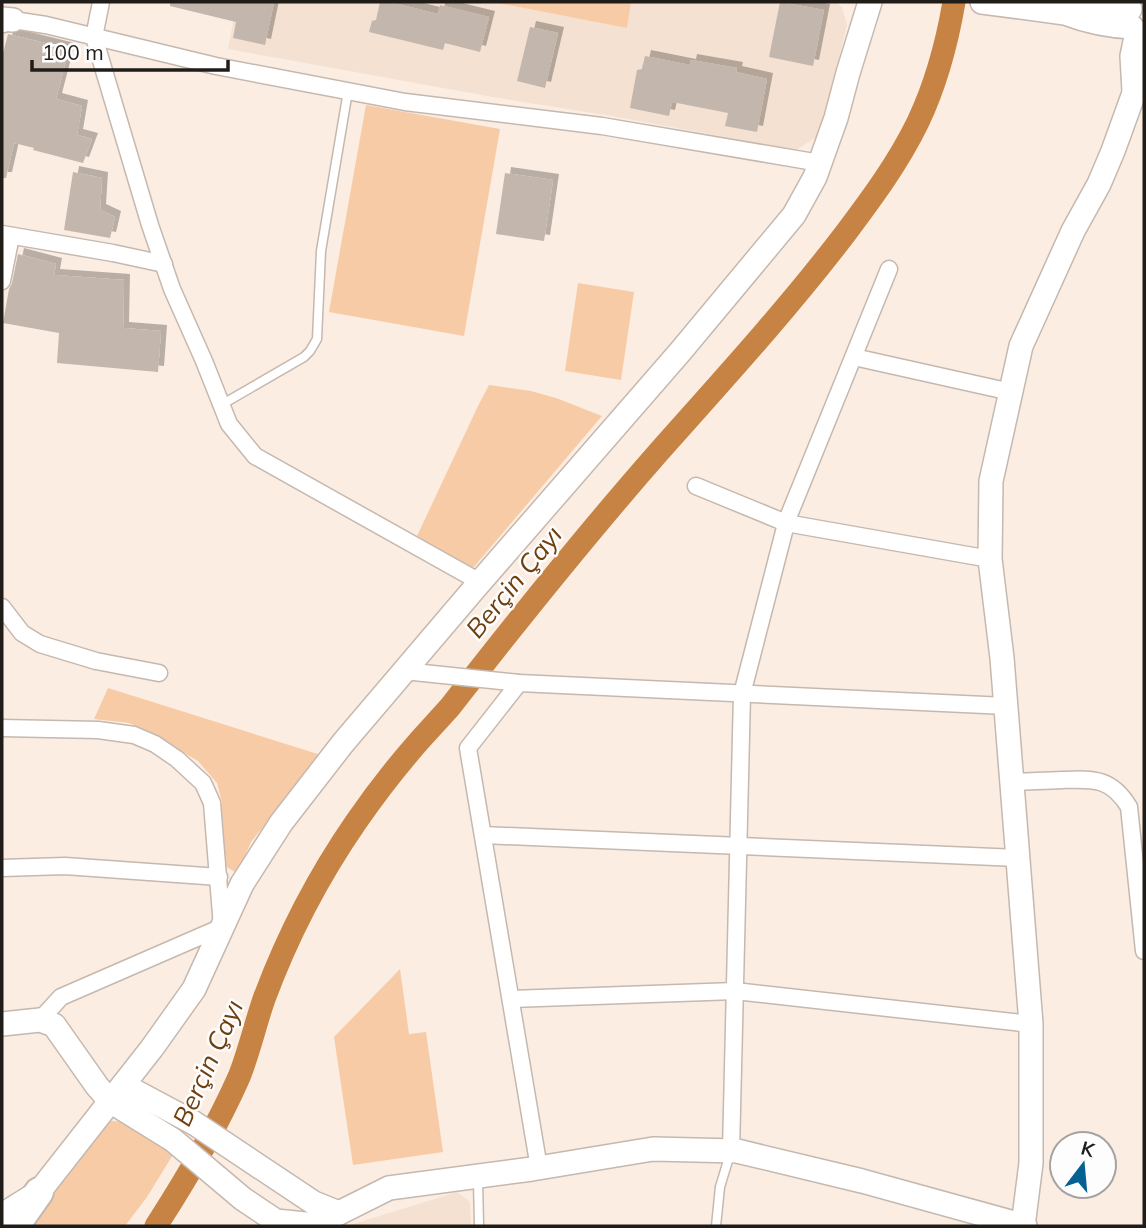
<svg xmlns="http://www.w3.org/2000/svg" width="1146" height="1228" viewBox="0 0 1146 1228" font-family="Mulish,sans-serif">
<defs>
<filter id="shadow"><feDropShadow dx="6" dy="-6" stdDeviation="0" flood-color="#0004"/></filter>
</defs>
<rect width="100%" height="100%" fill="#fbede2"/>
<g fill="#f5e1d1">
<polygon points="237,2 491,2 626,27 631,2 835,2 842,7 847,25 820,135 796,150 611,116 493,97 228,49"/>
<polygon points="457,1192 470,1202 471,1226 347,1226"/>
</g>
<g fill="#f8cba7">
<polygon points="492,2 631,2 627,28"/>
<polygon points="366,105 500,129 464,336 329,312"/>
<polygon points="578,283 634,292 621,380 565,371"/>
<polygon points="489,385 531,391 556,398 602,416 473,568 417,536 478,406"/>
<polygon points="108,688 321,755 251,842 240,867 235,872 225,866 219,845 222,802 217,783 198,761 145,730 129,723 94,719"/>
<polygon points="400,969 409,1034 426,1032 443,1152 353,1165 334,1037"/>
<polygon points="112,1121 128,1122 174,1153 147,1197 125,1226 26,1226 105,1124"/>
</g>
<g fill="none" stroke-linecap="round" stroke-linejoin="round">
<path stroke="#c78343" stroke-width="23" d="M156,1226c31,-48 60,-97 83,-149 10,-25 16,-52 25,-78 23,-62 54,-122 92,-177 20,-29 41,-56 64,-82 10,-11 20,-22 30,-33 67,-86 135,-171 207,-253 64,-72 129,-143 188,-220 27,-36 53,-71 73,-112 18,-38 29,-79 36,-120"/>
</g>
<g fill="#c3b6ac" filter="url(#shadow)">
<polygon points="170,2 274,2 265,45 233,38 236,22 170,6"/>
<polygon points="380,2 389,2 438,14 440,5 489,17 480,52 445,43 443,50 369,32 372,21 376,20"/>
<polygon points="780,2 824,10 813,66 769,57"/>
<polygon points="530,27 558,33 545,88 517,81"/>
<polygon points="8,34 69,49 56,99 82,106 77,135 92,139 83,163 33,150 34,148 14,143 6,178 2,178 2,57"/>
<polygon points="645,56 690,65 691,60 737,68 736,72 767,79 757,132 725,126 728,113 672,102 669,116 630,108 637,70 642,69"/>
<polygon points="73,172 102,178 100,210 115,217 110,238 64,230"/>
<polygon points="505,173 553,180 544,241 496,234"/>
<polygon points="18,254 56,264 54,275 124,280 123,328 161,331 158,372 57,363 59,333 3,323 9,289 12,283"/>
</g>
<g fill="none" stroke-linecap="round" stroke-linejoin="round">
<defs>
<g id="lane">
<polyline points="221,405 304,357 310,351 317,339 321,251 348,91"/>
<polyline points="478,1180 479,1226"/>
<polyline points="716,1226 720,1187 730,1154"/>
</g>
<g id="street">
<polyline points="101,2 94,37 150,225 172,289 204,361 229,424 255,456 480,582"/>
<polyline points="4,24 13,20 46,25 216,66 405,102 602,126 820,163"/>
<polyline points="2,234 113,253 164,264"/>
<polyline points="2,281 11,236"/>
<polyline points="854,357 1011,392"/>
<polyline points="696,486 786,523 990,559"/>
<polyline points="2,607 22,633 40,644 96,661 159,673"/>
<polyline points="404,671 519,683 1006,706"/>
<polyline points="519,683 468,748 539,1168"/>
<polyline points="2,728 98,730 134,735 155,744 177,759 203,783 212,803 222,927 61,997 40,1020"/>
<path d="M1012,782c17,-1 33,-1 50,-2 30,-1 49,-3 67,27l15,144"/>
<polyline points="483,835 1018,858"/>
<polyline points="2,868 65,866 219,877"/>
<polyline points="511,999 735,991 1031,1024"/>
<polyline points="731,1151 742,694 787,520 889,269"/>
</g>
<g id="secondary">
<path d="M982,2l83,11c21,8 44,13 67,14"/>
<path d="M1071,10c14,-6 44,-6 59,-1"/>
<polyline points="2,19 13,20"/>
<polyline points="1134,91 1132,56 1137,32"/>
<polyline points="2,1024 40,1020 54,1025 97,1086 110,1101 173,1140 243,1199 276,1221 315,1225 389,1188 532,1169 653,1149 737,1151 862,1181 1025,1226"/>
<polyline points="123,1085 194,1123 314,1203 339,1213"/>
<polyline points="2,1215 39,1192 152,1048 194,989 242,884 281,823 343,743 474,589 680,352 794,215 815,177 836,118 848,73 870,2"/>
<polyline points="1023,1226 1031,1163 1031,1024 1002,658 990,559 991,481 1021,346 1073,231 1099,184 1113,151 1134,93 1144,72"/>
</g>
<polyline id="highway" points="15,1226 39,1192"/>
</defs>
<use href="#lane" stroke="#c5b8ae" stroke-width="11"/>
<use href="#street" stroke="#c5b8ae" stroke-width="19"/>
<use href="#secondary" stroke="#c5b8ae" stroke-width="26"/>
<use href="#highway" stroke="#c5b8ae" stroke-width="32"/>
<use href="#lane" stroke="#fff" stroke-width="8"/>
<use href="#street" stroke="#fff" stroke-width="16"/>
<use href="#secondary" stroke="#fff" stroke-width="23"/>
<use href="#highway" stroke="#fff" stroke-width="28"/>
</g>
<g text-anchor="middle" stroke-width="5" stroke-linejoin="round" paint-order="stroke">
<g font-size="26" font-style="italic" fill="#6e3f0f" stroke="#fdfdfd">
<text transform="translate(514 582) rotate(-51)" y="9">Berçin Çayı</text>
<text transform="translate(208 1063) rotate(-66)" y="9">Berçin Çayı</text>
</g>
</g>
<rect width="1146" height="1228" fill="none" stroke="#201c18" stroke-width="7"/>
<g transform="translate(1083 1165) rotate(16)"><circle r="33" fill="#fdfdfd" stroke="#a5a3a1" stroke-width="2"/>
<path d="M0-5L12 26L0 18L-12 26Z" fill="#046191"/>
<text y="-10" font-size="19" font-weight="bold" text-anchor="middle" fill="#201c18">K</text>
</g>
<path d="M32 60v10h196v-10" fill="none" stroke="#201c18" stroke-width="3.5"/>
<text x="42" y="60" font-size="21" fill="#201c18" stroke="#fdfdfd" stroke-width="5" paint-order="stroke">100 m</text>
</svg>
